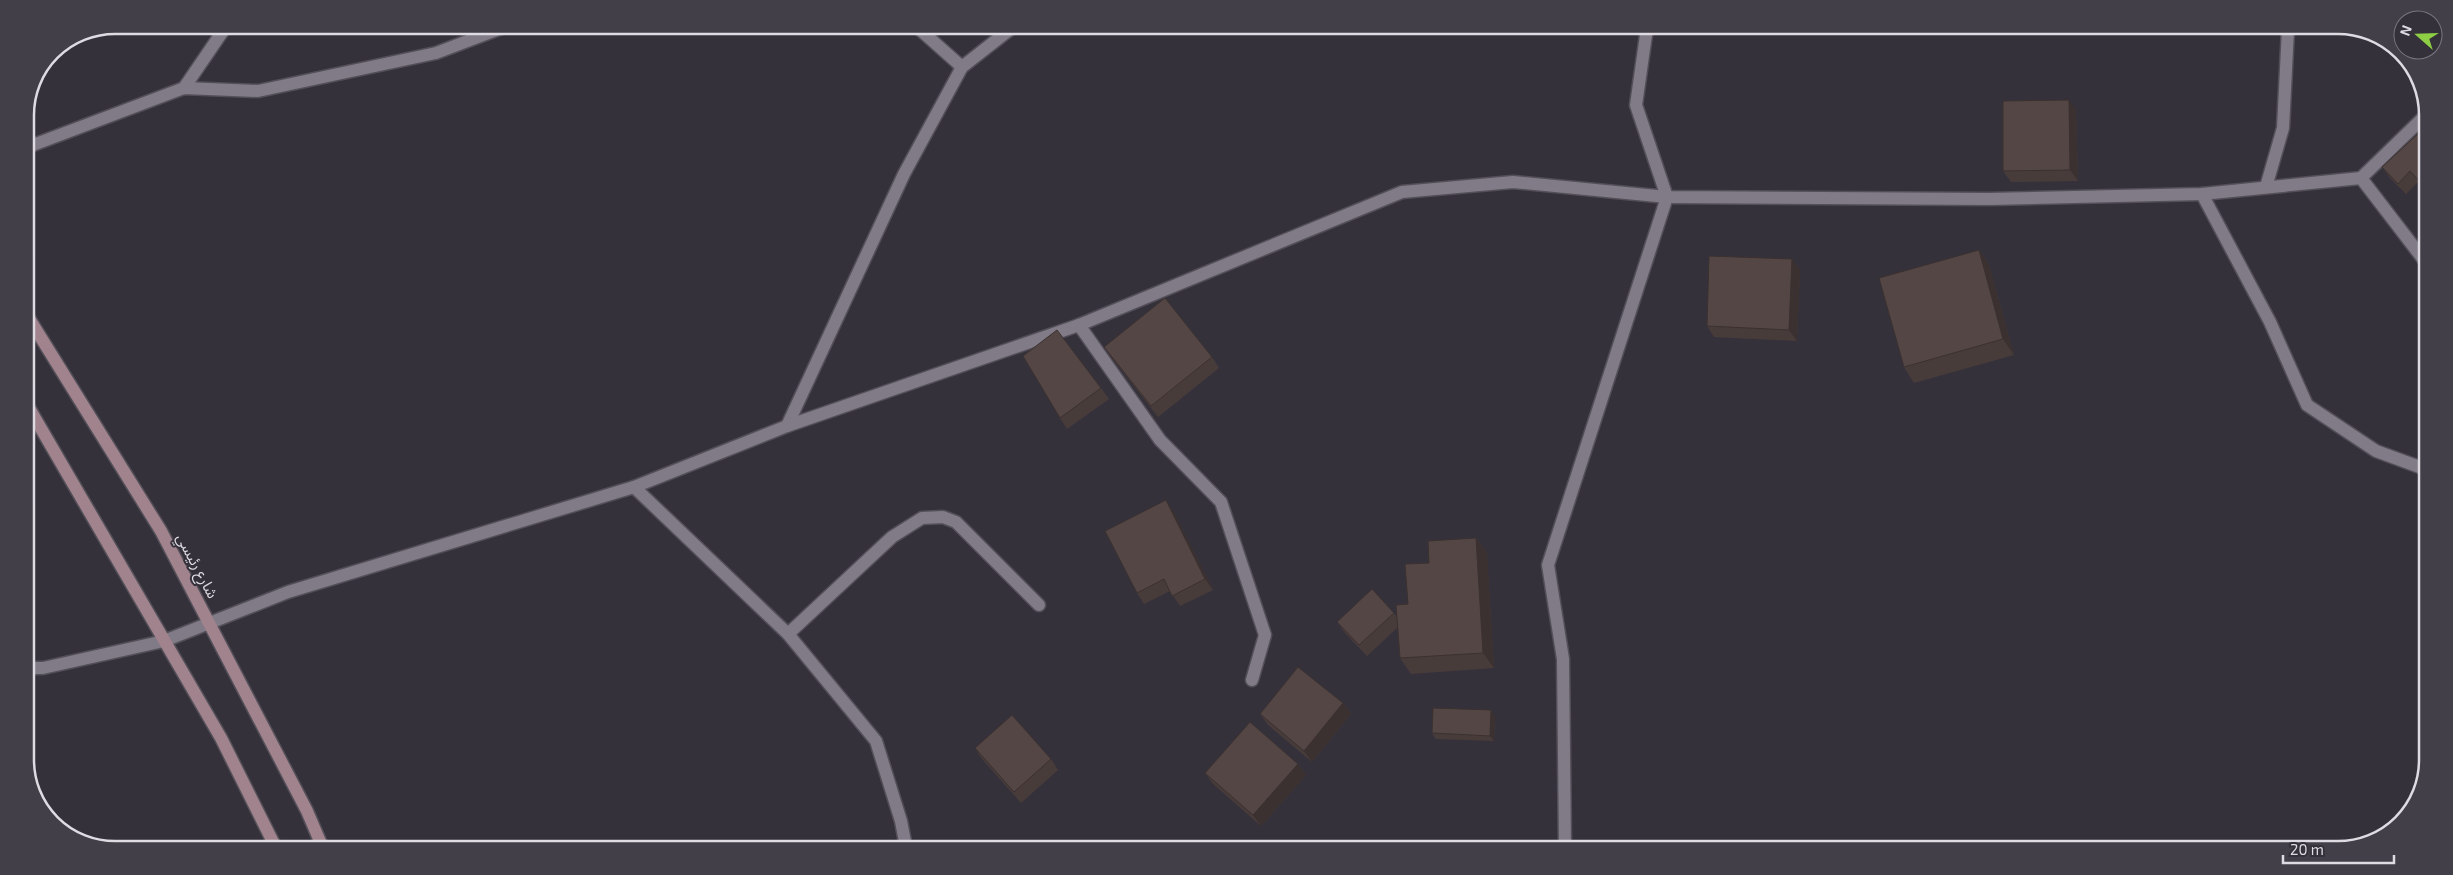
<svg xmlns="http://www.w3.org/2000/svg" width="2453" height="875" viewBox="0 0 2453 875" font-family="'Exo 2','Noto Sans Arabic',sans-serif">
<rect width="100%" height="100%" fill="#35313b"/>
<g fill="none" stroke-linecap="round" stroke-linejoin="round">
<defs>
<g id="street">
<polyline points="917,27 962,67"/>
<polyline points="184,88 227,25"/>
<polyline points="25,148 184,88 258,91 436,53 507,26"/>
<polyline points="2361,178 2427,264"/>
<polyline points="2266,187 2283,128 2288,29"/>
<polyline points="2202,194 2270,322 2307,405 2376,451 2425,469"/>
<polyline points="1079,325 1160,440 1221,502 1265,635 1252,680"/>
<polyline points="787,426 904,174 962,67 1013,27"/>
<polyline points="634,487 788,634 876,741 901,821 906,847"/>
<polyline points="788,634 892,537 922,518 943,517 956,522 1039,605"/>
<polyline points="25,668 43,668 164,641 288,592 634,487 787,426 1079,325 1402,192 1513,182 1667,197 1989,199 2202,194 2361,178 2428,113"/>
<polyline points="1565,848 1563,659 1548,565 1667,197 1636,105 1647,28"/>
</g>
<g id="secondary">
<polyline points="25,312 161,531 307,811 322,846"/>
<polyline points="25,401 221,738 275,846"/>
</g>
</defs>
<use href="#street" stroke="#534f58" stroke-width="15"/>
<use href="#secondary" stroke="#534f58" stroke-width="15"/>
<use href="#street" stroke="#807b87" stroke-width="12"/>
<use href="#secondary" stroke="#a0838d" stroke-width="12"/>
</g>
<g fill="#483c3b">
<polygon points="2076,110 2078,181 2011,182 2003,171"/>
<polygon points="2428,138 2427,192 2418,182 2406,194 2390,178 2382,167"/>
<polygon points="1979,250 1989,265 2014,355 1914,383 1904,367"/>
<polygon points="1792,259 1800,270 1797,341 1714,337 1707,326"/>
<polygon points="1104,347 1212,357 1219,368 1158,417 1112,358"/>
<polygon points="1101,388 1109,399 1067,429 1060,418"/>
<polygon points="1173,511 1213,590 1180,606 1170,591 1144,604 1137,593"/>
<polygon points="1476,538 1487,553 1494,668 1411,674 1400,658 1398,627 1367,656 1345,633 1337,622 1394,613 1397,618 1408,604 1429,563"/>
<polygon points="1343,703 1351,714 1312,762 1268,725 1260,714"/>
<polygon points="1495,716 1494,741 1436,739 1432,733"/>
<polygon points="975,748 1051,759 1058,770 1021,803 982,759"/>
<polygon points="1298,764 1306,775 1261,826 1213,784 1205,773"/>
</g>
<g fill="#3b3130">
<polygon points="2069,100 2076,110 2078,181 2070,170"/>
<polygon points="1979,250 1989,265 2014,355 2003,339"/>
<polygon points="1792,259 1800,270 1797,341 1789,330"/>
<polygon points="1166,500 1173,511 1213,590 1205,579"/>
<polygon points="1476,538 1487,553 1494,668 1483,653"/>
<polygon points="1343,703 1351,714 1312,762 1304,751"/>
<polygon points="1491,710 1495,716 1494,741 1490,736"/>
<polygon points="1298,764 1306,775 1261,826 1253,815"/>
</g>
<g fill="#544645" stroke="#3b3130">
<polygon points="2069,100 2070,170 2003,171 2003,101"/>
<polygon points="2421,131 2428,138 2427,189 2410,171 2398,184 2382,167"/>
<polygon points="1979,250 2003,339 1904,367 1879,278"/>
<polygon points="1709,256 1792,259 1789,330 1707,326"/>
<polygon points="1165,298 1212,357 1151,406 1104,347"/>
<polygon points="1057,330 1101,388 1060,418 1023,356"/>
<polygon points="1166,500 1205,579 1172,596 1164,579 1137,593 1105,531"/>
<polygon points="1476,538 1483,653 1400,658 1396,605 1408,604 1405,564 1429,563 1428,541"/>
<polygon points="1372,589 1394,613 1359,645 1337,622"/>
<polygon points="1298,667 1343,703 1304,751 1260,714"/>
<polygon points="1433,708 1491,710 1490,736 1432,733"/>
<polygon points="1012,715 1051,759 1014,792 975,748"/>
<polygon points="1250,722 1298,764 1253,815 1205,773"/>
</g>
<g text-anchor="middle" stroke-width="4" stroke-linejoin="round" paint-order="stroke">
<g font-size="15" fill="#dedbe2" stroke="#35313b">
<text transform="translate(197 566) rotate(62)" y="5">شارع رئيسي</text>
</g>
</g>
<path d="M0 0H2453V875H0ZM115 34H2338A81 81 0 0 1 2419 115V760A81 81 0 0 1 2338 841H115A81 81 0 0 1 34 760V115A81 81 0 0 1 115 34Z" fill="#433f48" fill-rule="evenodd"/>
<path fill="none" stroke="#dedbe2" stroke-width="2.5" d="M115 34H2338A81 81 0 0 1 2419 115V760A81 81 0 0 1 2338 841H115A81 81 0 0 1 34 760V115A81 81 0 0 1 115 34Z"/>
<g transform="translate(2418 35) rotate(290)"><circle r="24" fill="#35313b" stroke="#79757e"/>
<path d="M0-4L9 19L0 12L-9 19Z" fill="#8dce44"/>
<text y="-8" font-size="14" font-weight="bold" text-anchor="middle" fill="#dedbe2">N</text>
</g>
<path d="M2283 855v8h111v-8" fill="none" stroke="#dedbe2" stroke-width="2.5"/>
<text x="2290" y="855" font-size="15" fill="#dedbe2" stroke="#35313b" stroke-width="4" paint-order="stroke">20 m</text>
</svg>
